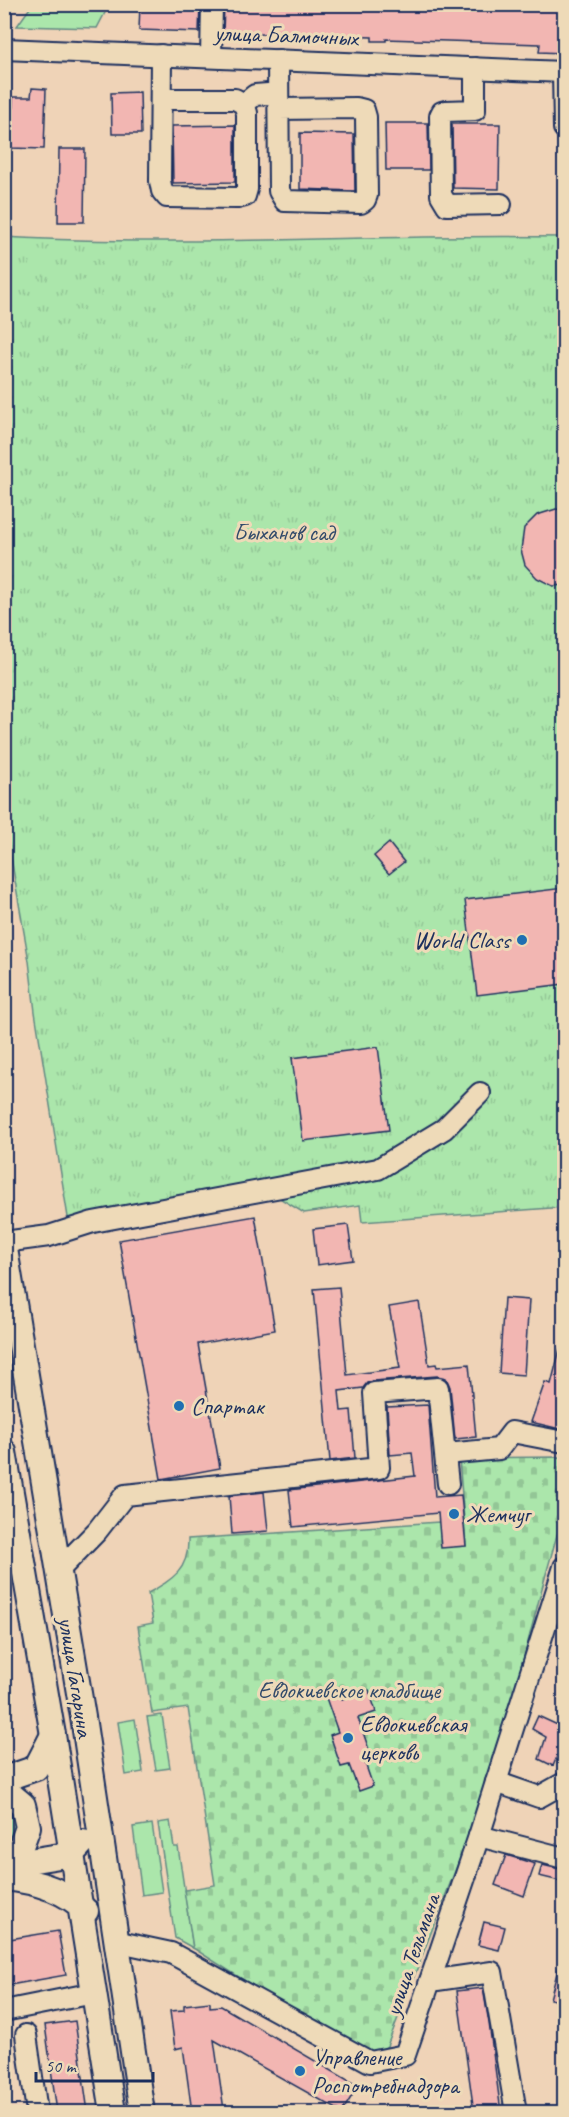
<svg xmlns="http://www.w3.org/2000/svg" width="569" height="2117" viewBox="0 0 569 2117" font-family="Caveat,sans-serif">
<defs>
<pattern id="cemetery-stones" width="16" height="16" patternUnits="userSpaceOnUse" patternTransform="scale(1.5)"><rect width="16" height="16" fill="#abe6ab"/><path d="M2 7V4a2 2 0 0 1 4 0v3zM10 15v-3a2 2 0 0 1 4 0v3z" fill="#93c696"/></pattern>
<pattern id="park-tufts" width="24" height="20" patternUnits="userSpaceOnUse" patternTransform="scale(1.5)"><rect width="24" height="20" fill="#abe6ab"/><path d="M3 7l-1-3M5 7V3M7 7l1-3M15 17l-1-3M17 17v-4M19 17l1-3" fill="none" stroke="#93c696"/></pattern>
</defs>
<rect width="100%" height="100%" fill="#efd3b7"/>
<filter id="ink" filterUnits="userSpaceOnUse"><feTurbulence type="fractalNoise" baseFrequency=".0167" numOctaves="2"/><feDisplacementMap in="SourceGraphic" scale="12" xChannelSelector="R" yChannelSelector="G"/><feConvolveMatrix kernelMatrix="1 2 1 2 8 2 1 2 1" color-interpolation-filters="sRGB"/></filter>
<g filter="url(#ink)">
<g fill="#abe6ab" stroke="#638a84" stroke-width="1.5">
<polygon points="32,5 32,4 109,5 97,28 17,26"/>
<polygon points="162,1715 170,1768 156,1770 147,1717"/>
<polygon points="135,1719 143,1772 126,1775 118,1722"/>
<polygon points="5,1808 13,1810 22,1830 5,1848"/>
<polygon points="170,1821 174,1847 178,1847 193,1948 175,1938 158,1823"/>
<polygon points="152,1824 162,1892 142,1895 133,1827"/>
</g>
<path fill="url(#cemetery-stones)" stroke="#638a84" stroke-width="1.5" d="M564,1457v60l-7,18 -16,57 -46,176 -108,278 -18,13 -176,-111 -9,-58 31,-5 -27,-177 -36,5 -14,-87 15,-3 -5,-30c25,-14 41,-23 40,-54l251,-17 27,23 -7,-87z"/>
<path fill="url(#park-tufts)" stroke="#638a84" stroke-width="1.5" d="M4,237c187,11 374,-4 560,0v970l-202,15 -2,-17 -56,8 -26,-16 -207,39 -36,-224 -6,-51 -24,-138z"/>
<g fill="#f2b6b2" stroke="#1b2f5e" stroke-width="1.5">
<polygon points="140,4 200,4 199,32 139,30"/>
<polygon points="280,4 564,4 564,53 539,52 540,44 386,39 386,41 372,41 372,37 223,33 224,5 280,6"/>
<polygon points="32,88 46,89 44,149 11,148 13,97 31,97"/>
<polygon points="140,92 141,134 112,134 111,93"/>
<polygon points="385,123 428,123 429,170 386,170"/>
<polygon points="452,124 500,124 499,189 453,188"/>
<polygon points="235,125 235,182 173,183 172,126"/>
<polygon points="300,133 354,134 355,191 300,189"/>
<polygon points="59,149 85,149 84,222 58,222"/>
<polygon points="556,509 564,510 564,585 553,586 537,578 525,565 521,550 524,528 537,515"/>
<polygon points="389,843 404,862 389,874 374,856"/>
<polygon points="564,888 564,984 477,995 465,900"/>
<polygon points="378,1047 389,1130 303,1141 292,1058"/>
<polygon points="255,1216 275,1330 198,1344 220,1468 161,1479 119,1240"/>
<polygon points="348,1225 353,1260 317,1265 313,1229"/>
<polygon points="339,1287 347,1375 400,1368 389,1307 419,1302 429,1365 436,1364 437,1367 469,1364 476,1437 455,1439 450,1387 446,1378 437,1376 373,1381 367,1383 363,1388 339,1391 341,1411 351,1410 355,1458 330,1461 314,1289"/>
<polygon points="504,1298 529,1300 524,1375 499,1373"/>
<polygon points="560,1349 564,1349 564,1417 560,1429 531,1422 545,1382 551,1384"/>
<polygon points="428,1405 435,1497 461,1495 466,1546 441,1548 438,1513 293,1527 289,1490 415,1476 412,1453 390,1455 387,1407"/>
<polygon points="264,1492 268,1531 232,1534 229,1496"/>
<polygon points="338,1687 342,1699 369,1690 376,1712 358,1718 372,1758 364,1760 373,1786 359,1791 349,1765 341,1767 330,1735 338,1732 324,1692"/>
<polygon points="538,1716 564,1728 564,1741 553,1766 539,1759 546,1737 532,1729"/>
<polygon points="506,1855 535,1864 524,1896 495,1885"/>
<polygon points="542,1865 564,1870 564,1882 539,1876"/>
<polygon points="484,1922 505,1927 499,1950 478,1945"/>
<polygon points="58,1931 66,1975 4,1986 4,1940"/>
<polygon points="560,1962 564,1962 564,2002 550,1999"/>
<polygon points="483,1988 489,2023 501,2112 474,2112 457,1991"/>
<polygon points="210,2002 210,2007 221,2006 358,2086 342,2112 214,2040 224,2110 221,2111 221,2112 192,2112 183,2047 175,2049 170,2011 184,2010 184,2005"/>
<polygon points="75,2021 88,2112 57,2112 45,2025"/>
</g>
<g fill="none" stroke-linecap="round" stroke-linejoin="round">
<defs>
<g id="minor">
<polyline points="4,49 564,72"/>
<polyline points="211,57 212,4"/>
<polyline points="278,60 279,191 285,201 361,203 365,200 367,195 366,117 364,110 356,108 279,109"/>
<polyline points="475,68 475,110 446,111 442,112 440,116 441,195 447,205 501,204"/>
<polyline points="563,72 564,128"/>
<polyline points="161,99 235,99 244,104 247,113 247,189 245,196 237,198 167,197 162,191 160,181 161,55"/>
<polyline points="244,104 255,95 268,94"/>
<polyline points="4,1242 49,1236 93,1222 378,1169 444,1129 480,1093"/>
<polyline points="446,1454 499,1449 512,1432 564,1442"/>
<polyline points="58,1571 97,1531 125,1495 379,1468 374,1393 438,1388 448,1484"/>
<polyline points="496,1782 539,1797 564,1783"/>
<polyline points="479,1836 564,1858"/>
<polyline points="115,1941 171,1953 370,2062 405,2055 479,1836 564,1567"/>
<polyline points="430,1981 492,1972 516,2112"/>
<polyline points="4,2011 94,1993"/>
<polyline points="26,2035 37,2112"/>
</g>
<g id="major">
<polyline points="4,1243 83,1717 142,2112"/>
<polyline points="4,1452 53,1735 113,2112"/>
<polyline points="4,1779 36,1768 53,1735"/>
<polyline points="4,1789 23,1805 28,1827 20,1849 4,1862"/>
<polyline points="4,1865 72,1854 83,1842"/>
<path d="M4,1878c31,3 61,11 82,33"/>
</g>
</defs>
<use href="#minor" stroke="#1b2f5e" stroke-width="24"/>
<use href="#major" stroke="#1b2f5e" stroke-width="28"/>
<use href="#minor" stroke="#eedab8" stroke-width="20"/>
<use href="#major" stroke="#eedab8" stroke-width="24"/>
</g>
</g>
<g fill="#1f6fb2" stroke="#eedab8" stroke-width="2">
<circle cx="522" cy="940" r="6"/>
<circle cx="179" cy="1406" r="6"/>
<circle cx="454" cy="1514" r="6"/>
<circle cx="348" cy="1738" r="6"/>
<circle cx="300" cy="2071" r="6"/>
</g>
<g text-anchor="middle" stroke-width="6" stroke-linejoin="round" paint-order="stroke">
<g font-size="24" fill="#1b2f5e" stroke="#eedab8">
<text transform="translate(286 35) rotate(2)" y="8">улица Балмочных</text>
<text transform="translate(76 1677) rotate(81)" y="8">улица Гагарина</text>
<text transform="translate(412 1955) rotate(-71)" y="8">улица Тельмана</text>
</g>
<g font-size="24" fill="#314a6a" stroke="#eedab8">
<text x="284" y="540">Быханов сад</text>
<text x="349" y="1698">Евдокиевское кладбище</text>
</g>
<g font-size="24" fill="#1b2f5e" stroke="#eedab8" text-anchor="start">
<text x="510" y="948" text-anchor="end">World Class</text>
<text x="191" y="1414">Спартак</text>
<text x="466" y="1522">Жемчуг</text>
<text x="360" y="1732">Евдокиевская<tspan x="360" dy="28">церковь</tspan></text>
<text x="312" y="2065">Управление<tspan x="312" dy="28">Роспотребнадзора</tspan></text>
</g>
</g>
<rect width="569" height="2117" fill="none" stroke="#eedab8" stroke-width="24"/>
<rect x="12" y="12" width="545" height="2093" fill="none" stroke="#1b2f5e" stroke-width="2" filter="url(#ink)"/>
<path d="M36 2072v9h117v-9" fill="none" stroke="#1b2f5e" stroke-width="3"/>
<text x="45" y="2072" font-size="18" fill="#1b2f5e" stroke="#eedab8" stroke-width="4.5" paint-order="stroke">50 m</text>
</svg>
